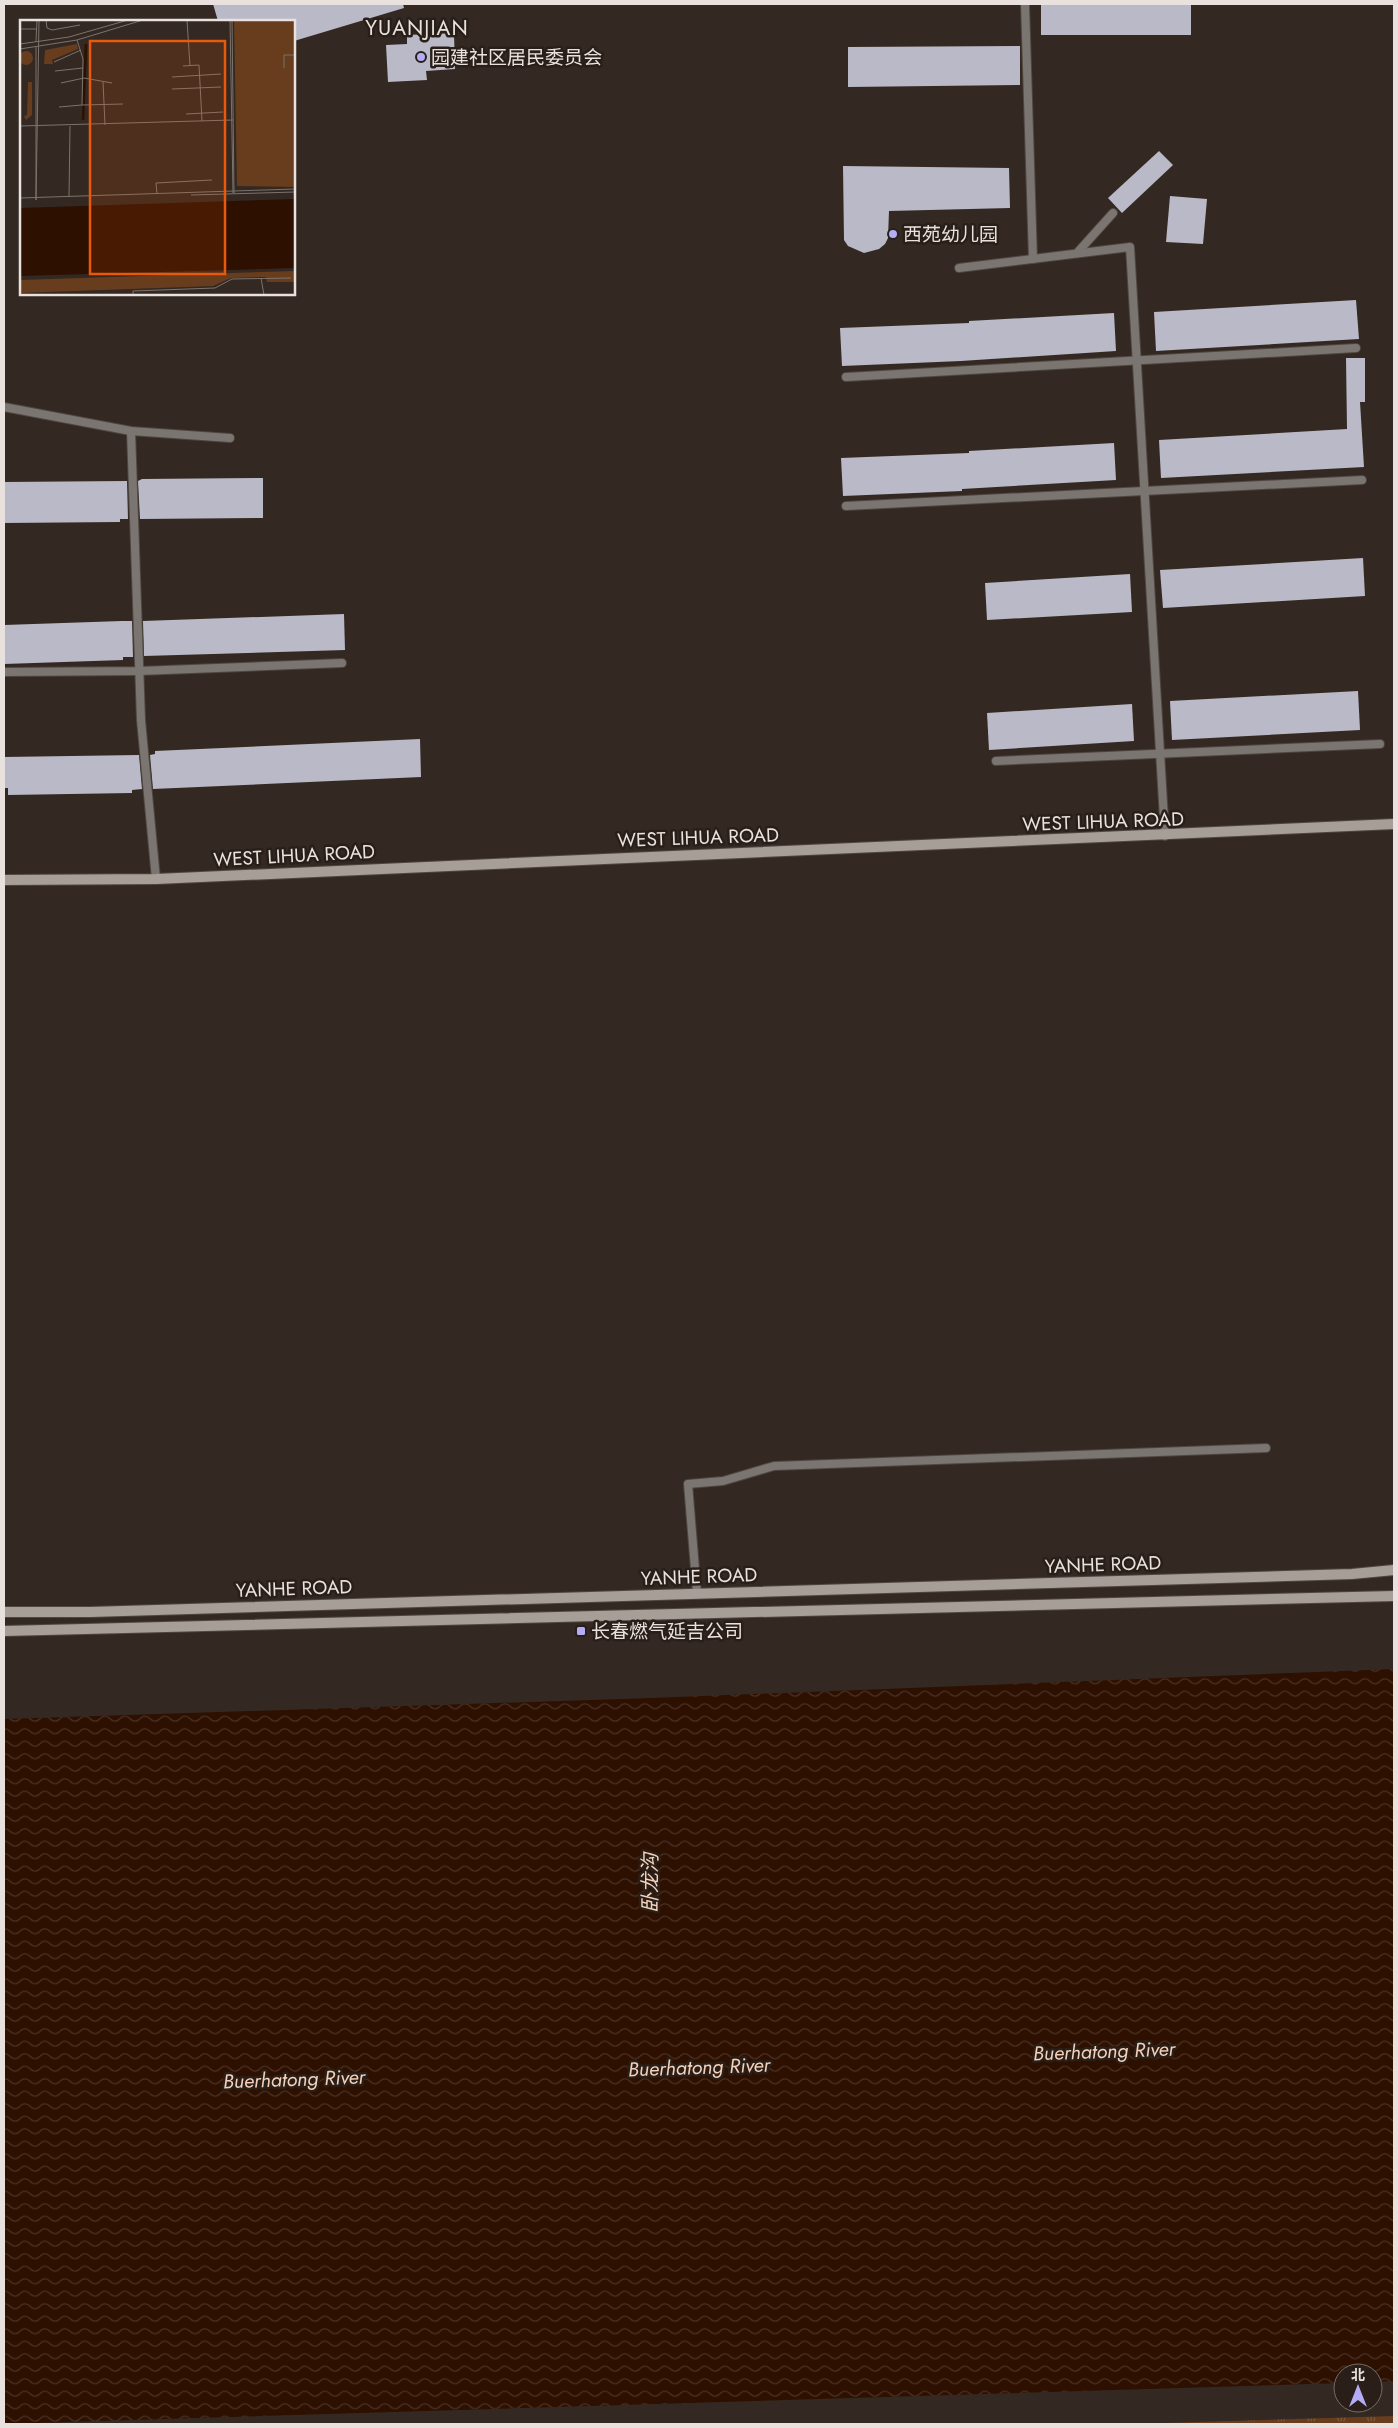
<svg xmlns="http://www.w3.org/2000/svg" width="1398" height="2428" viewBox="0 0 1398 2428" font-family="Jost,'Noto Sans SC',sans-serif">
<defs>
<pattern id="park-tufts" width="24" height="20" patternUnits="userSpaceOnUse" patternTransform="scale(1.25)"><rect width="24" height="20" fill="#673d1d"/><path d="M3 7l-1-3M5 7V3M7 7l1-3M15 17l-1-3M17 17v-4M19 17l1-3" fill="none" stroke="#7d593d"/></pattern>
<pattern id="water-waves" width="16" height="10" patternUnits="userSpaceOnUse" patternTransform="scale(1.25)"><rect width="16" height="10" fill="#2d1000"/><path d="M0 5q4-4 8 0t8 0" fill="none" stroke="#4b3225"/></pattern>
</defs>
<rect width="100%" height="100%" fill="#332922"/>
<polygon fill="url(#park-tufts)" points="1394,2416 1394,2424 1133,2424"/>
<polygon fill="url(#water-waves)" points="1394,1669 1394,2381 1373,2382 1373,2373 1343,2373 1343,2383 4,2424 4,1719 651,1698"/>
<g fill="#bab9c7">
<polygon points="213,4 403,4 404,8 294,41 294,21 218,21"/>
<rect x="1041" y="4" width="150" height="31"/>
<polygon points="454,33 455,69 426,71 427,80 388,82 386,45 407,44 407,35"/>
<polygon points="1020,46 1020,85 848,87 848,47"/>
<polygon points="1159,151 1173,165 1122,213 1108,198"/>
<polygon points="843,166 1009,168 1010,208 889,211 888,238 885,244 879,249 864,253 848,246 844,240"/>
<polygon points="1170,196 1207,199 1203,244 1166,242"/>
<polygon points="1356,300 1359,339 1156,351 1154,312"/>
<polygon points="1114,313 1116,351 961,361 842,366 840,328 969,323 969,321"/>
<polygon points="1346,358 1365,358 1365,402 1360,402 1364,467 1161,478 1159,440 1347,429"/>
<polygon points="1114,443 1116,480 962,489 962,491 843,496 841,458 969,453 969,451"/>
<polygon points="263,478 263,518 140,519 138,481 142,479"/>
<polygon points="127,481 128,519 120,519 120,522 4,523 4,482"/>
<polygon points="1363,558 1365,596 1163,608 1160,570"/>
<polygon points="1130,574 1132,612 987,620 985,583"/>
<polygon points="344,614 345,650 144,656 143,621"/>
<polygon points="122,621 132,621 133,657 123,657 123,660 4,664 4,625"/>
<polygon points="1358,691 1360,730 1172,740 1170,701"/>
<polygon points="1132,704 1134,741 989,750 987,713"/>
<polygon points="420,739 421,777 153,789 150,755 155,754 155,751"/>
<polygon points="139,755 142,789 132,790 132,793 8,795 8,788 4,788 4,757"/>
</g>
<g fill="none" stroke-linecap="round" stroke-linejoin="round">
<defs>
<g id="lane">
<polyline points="1025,4 1033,259"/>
<polyline points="1077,253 1113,213"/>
<polyline points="959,268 1130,247 1165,836"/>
<polyline points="846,377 1356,348"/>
<polyline points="4,407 131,431 230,438"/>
<polyline points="131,431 141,720 156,879"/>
<polyline points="846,506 1362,480"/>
<polyline points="4,672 139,671 342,663"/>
<polyline points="996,761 1380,744"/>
<polyline points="697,1593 688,1484 723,1481 774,1466 1266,1448"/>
</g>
<g id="secondary">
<polyline points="4,880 156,879 1394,824"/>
<polyline points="4,1612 90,1612 1352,1574 1394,1570"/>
<polyline points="4,1631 1394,1596"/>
</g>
</defs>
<use href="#lane" stroke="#504640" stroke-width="10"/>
<use href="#secondary" stroke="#504640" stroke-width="12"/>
<use href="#lane" stroke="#7a7571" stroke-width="8"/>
<use href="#secondary" stroke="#a79e98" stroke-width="10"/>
</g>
<g fill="#b5acf8" stroke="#291f18" stroke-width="2">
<circle cx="421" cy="57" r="5"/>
<circle cx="893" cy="234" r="5"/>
<rect x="576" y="1626" width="10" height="10" rx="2.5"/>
</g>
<g text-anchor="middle" stroke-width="5" stroke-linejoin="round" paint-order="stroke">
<g font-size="19" fill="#e8e1dd" stroke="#291f18" text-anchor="start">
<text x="431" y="64">园建社区居民委员会</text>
<text x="903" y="241">西苑幼儿园</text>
<text x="591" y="1638">长春燃气延吉公司</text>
</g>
<g font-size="19" fill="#e8e1dd" stroke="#291f18">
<text transform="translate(1103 821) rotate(-2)" y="7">WEST LIHUA ROAD</text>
<text transform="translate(698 837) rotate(-2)" y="7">WEST LIHUA ROAD</text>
<text transform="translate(294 855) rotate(-3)" y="7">WEST LIHUA ROAD</text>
<text transform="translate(1103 1564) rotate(-2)" y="7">YANHE ROAD</text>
<text transform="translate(699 1576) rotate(-2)" y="7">YANHE ROAD</text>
<text transform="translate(294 1588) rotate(-2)" y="7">YANHE ROAD</text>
</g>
<g font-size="20" font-style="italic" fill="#f6d1b9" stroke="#291f18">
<text transform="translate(650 1883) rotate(-90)" y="7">卧龙沟</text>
<text transform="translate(1104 2051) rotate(-2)" y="7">Buerhatong River</text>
<text transform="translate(699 2067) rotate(-2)" y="7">Buerhatong River</text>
<text transform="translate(294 2079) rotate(-2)" y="7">Buerhatong River</text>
</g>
<g font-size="21" letter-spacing="1" fill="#e8e1dd" stroke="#291f18">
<text x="417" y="35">YUANJIAN</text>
</g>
</g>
<g transform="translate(20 20)">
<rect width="275" height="275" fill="#332922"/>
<path d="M8,62h4v33l-6,5 -2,-4 3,-1z" fill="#673d1d"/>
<path d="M214,0h61v167l-58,-1zM57,24l1,5 -26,11 1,4h-9l1,-14zM-1 38a7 7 0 1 1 14 0a7 7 0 1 1-14 0ZM275,251v11h-28l-1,-5 -35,1 -18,8 -193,7v-13z" fill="#673d1d"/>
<path d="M275,179v69l-275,8v-68z" fill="#2d1000"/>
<path fill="none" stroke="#2d1000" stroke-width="2.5" d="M63,100l3,-76"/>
<path fill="none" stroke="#7b736d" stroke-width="1" d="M26,0l1,8 5,2 28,-5M167,0l3,46M210,0l3,173M212,0l2,173M0,9h16M16,21l1,-21M0,24l49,-7 59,-17M16,27v153l3,-180M0,29l57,-9 66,-20M34,42l27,-12M163,46l16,-1 3,56M264,48v-13h11M35,51l28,-3M152,57l49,-3M83,62l2,43M41,63l23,-5 28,5M152,69l49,-2M62,85l41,-1M39,87l23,-2 1,-46 -6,-19M166,94l37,-2M0,106l213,-6M137,174l-1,-11 56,-3M171,175l104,-3M49,177l1,-71M0,178l275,-9M241,258l3,17M113,275v-4l82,-3 17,-9 59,-1"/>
<path fill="#e8590c" fill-opacity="0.15" stroke="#e8590c" stroke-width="2.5" d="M70,21h135v233h-135z"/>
<rect width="275" height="275" fill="none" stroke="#e8e1dd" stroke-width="2.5"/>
</g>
<rect width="1398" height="2428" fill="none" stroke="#e8e1dd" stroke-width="10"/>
<g transform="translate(1358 2388)"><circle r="24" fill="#291f18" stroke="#756d67"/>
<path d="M0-4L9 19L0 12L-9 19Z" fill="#b5acf8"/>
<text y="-8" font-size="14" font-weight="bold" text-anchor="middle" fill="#e8e1dd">北</text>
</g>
</svg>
